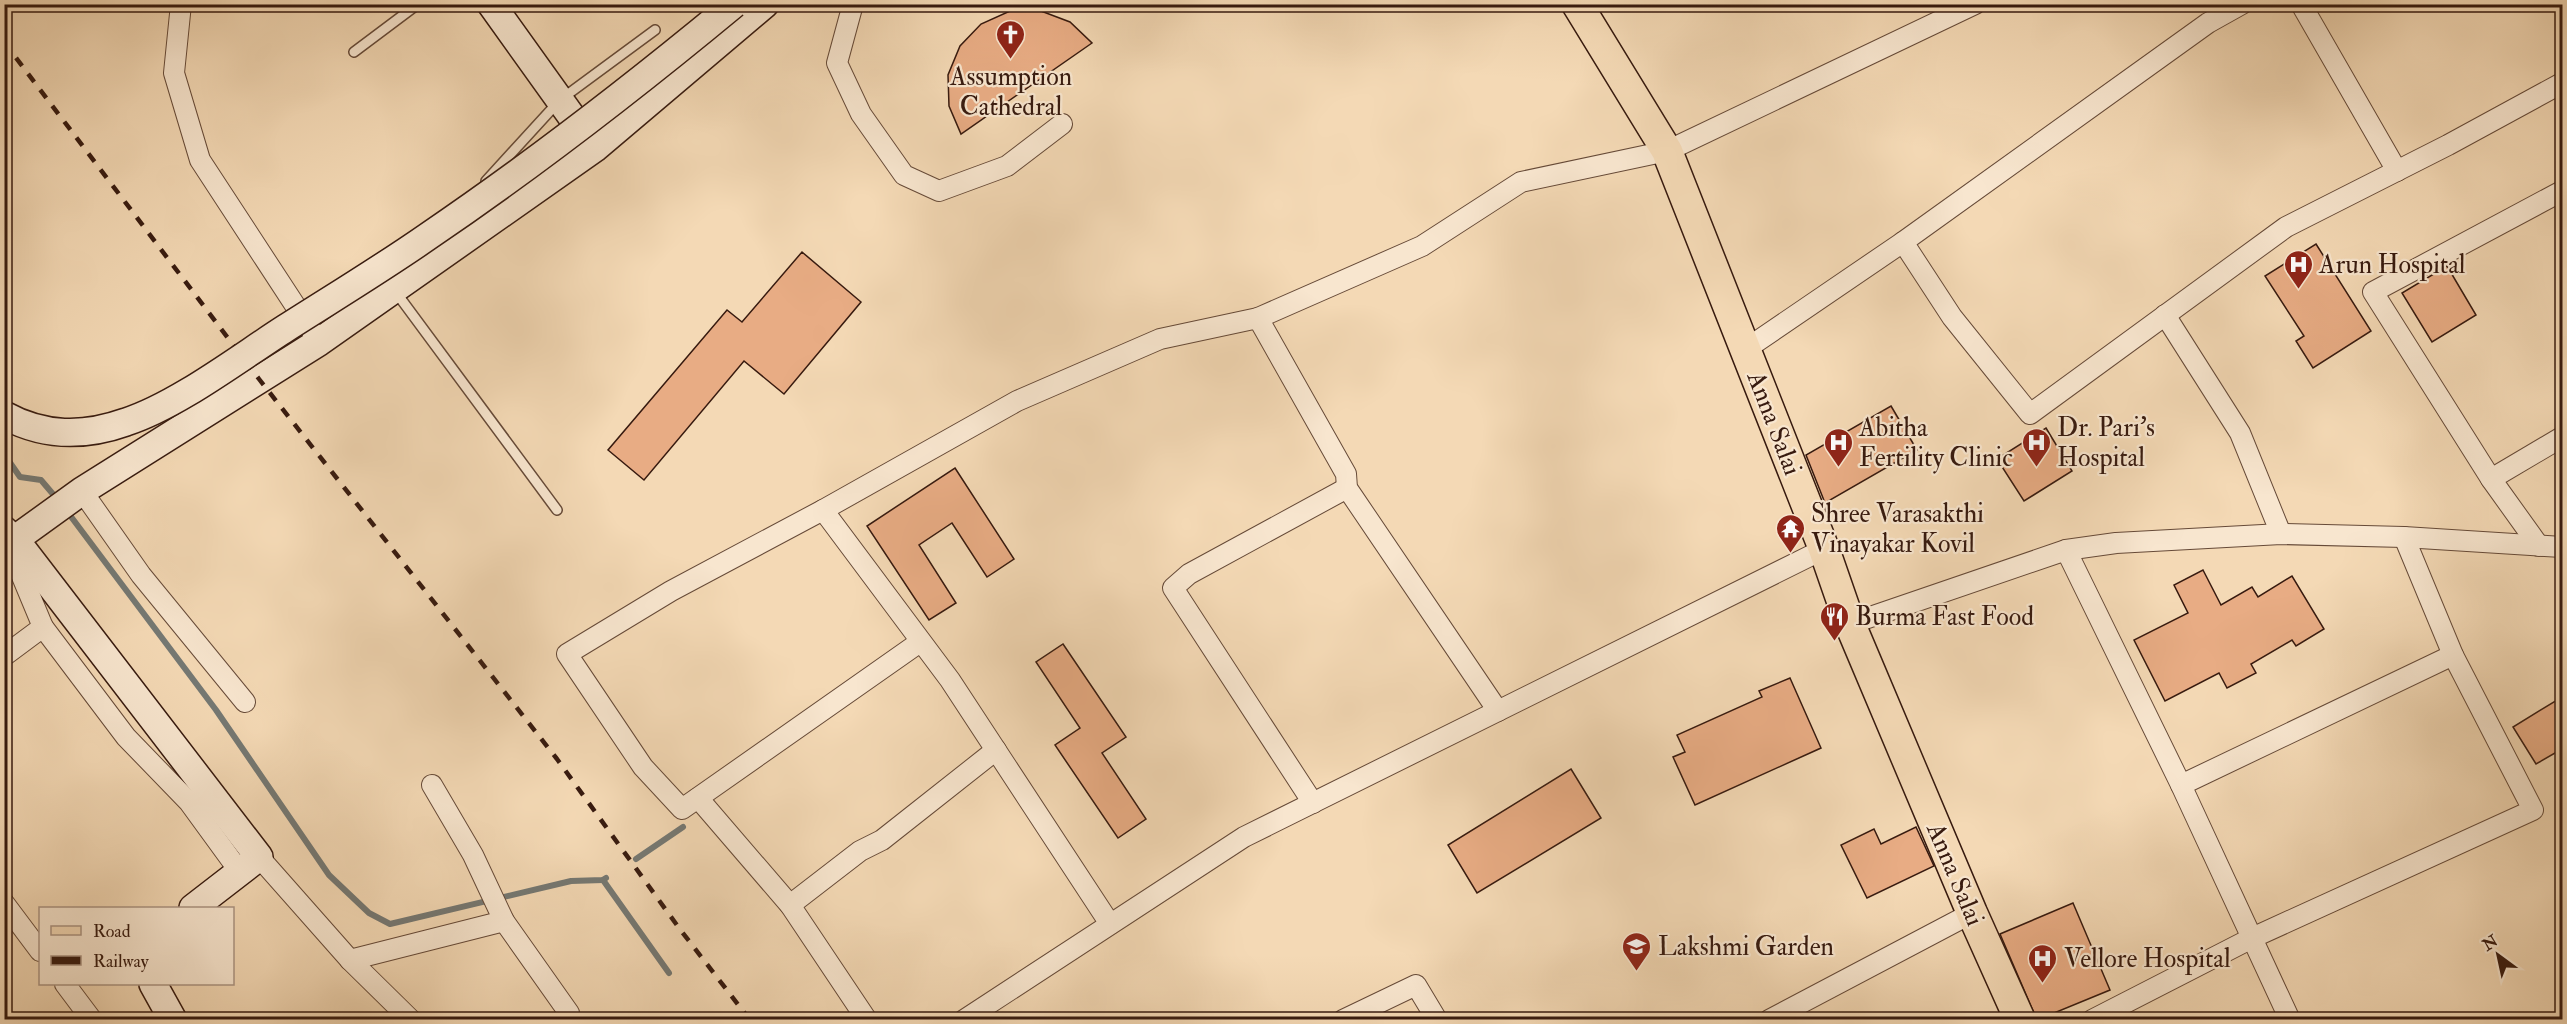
<svg xmlns="http://www.w3.org/2000/svg" width="2567" height="1024" viewBox="0 0 2567 1024" font-family="'IM FELL Double Pica',serif">
<rect width="100%" height="100%" fill="#f4d9b5"/>
<filter id="stains"><feTurbulence type="fractalNoise" baseFrequency=".00333" numOctaves="4"/><feColorMatrix values="0 0 0 0 .2 0 0 0 0 .09 0 0 0 0 .02 0 0 0 .5 -.17"/></filter>
<radialGradient id="worn" r=".72"><stop offset=".6" stop-color="#630" stop-opacity="0"/><stop offset="1" stop-color="#630" stop-opacity=".3"/></radialGradient>
<g fill="none" stroke-linecap="round" stroke-linejoin="round">
<g stroke="#757974" stroke-width="6">
<polyline points="4,454 20,477 41,480 58,500"/>
<polyline points="66,510 216,710 329,875 369,913 390,924 571,881 603,880 606,878"/>
<polyline points="636,859 683,827"/>
<polyline points="603,880 669,973"/>
</g>
</g>
<g fill="#e8ac84" stroke="#371a0f" stroke-width="1.5">
<polygon points="1010,11 1041,11 1070,22 1092,43 961,134 949,106 948,75 960,46 981,24"/>
<polygon points="2316,244 2371,331 2313,368 2296,341 2304,336 2265,276"/>
<polygon points="802,252 861,302 784,394 744,361 644,480 608,450 727,310 742,322"/>
<polygon points="2447,266 2476,315 2432,342 2402,293"/>
<polygon points="1891,406 1917,450 1825,503 1806,455"/>
<polygon points="2046,428 2072,471 2024,501 1997,459"/>
<polygon points="955,468 1014,559 987,577 952,523 919,545 956,603 929,620 867,526"/>
<polygon points="2203,570 2221,605 2252,587 2258,597 2292,576 2324,629 2296,646 2292,640 2251,664 2256,673 2227,688 2219,673 2165,701 2134,640 2188,613 2174,585"/>
<polygon points="1063,644 1126,737 1102,753 1146,819 1118,838 1055,745 1080,728 1036,662"/>
<polygon points="1790,678 1821,748 1695,805 1673,757 1685,752 1677,735 1762,697 1759,691"/>
<polygon points="2562,697 2562,749 2536,764 2513,727"/>
<polygon points="1571,769 1601,818 1477,893 1448,845"/>
<polygon points="1916,827 1934,866 1867,898 1841,845 1874,829 1881,844"/>
<polygon points="2073,903 2110,990 2037,1020 2000,934"/>
</g>
<g fill="none" stroke-linecap="round" stroke-linejoin="round">
<defs>
<g id="lane">
<polyline points="354,52 418,4"/>
<polyline points="486,181 560,100 655,30"/>
<polyline points="395,291 557,510"/>
</g>
<g id="street">
<polyline points="181,4 174,73 200,160 319,342"/>
<polyline points="853,4 837,63 861,114 904,175 939,191 1007,166 1062,124"/>
<polyline points="2301,4 2397,171"/>
<polyline points="1903,242 1952,317 2030,414 2286,227 2448,145 2562,83"/>
<polyline points="2165,315 2240,433 2281,534"/>
<polyline points="1258,318 1422,246 1521,182 1667,151 1975,4"/>
<polyline points="1746,349 1903,242 2208,23 2242,4"/>
<polyline points="2491,479 2562,437"/>
<polyline points="82,491 141,575 245,702"/>
<polyline points="823,510 950,680 1110,924"/>
<polyline points="2539,546 2491,479 2373,292 2562,191"/>
<polyline points="2066,550 2181,785 2290,1020"/>
<polyline points="1850,624 2066,550 2116,543 2281,534 2404,537 2562,547"/>
<polyline points="43,627 126,737 189,802 240,872"/>
<polyline points="920,642 682,809 643,767 567,654 671,591 823,510 1017,401 1160,339 1258,318 1346,474 1347,488 1498,711"/>
<polyline points="4,656 43,627 18,567 24,551"/>
<polyline points="432,785 473,855 504,921 569,1013"/>
<polyline points="2181,785 2453,655"/>
<polyline points="698,798 790,905 867,1020"/>
<polyline points="1313,803 1173,588 1189,574 1347,488"/>
<polyline points="259,857 350,960 411,1020"/>
<polyline points="4,903 40,951"/>
<polyline points="790,905 860,851 882,840 996,750"/>
<polyline points="350,960 504,921"/>
<polyline points="65,984 92,1020"/>
<polyline points="964,1020 1244,837 1824,549"/>
<polyline points="1343,1020 1416,985 1437,1020"/>
<polyline points="1769,1020 1972,913"/>
<polyline points="2092,1020 2252,938 2533,810 2453,655 2404,537"/>
</g>
<g id="secondary">
<polyline points="491,4 592,145"/>
<polyline points="4,530 24,551 259,857 193,908"/>
<polyline points="14,540 82,491 319,342 595,148 765,4"/>
<polyline points="153,984 173,1020"/>
</g>
<polyline id="primary" points="1577,4 1667,151 1824,549 1850,624 1972,913 2020,1020"/>
</defs>
<use href="#lane" stroke="#664a38" stroke-width="12"/>
<use href="#street" stroke="#664a38" stroke-width="22"/>
<use href="#secondary" stroke="#371a0f" stroke-width="30"/>
<use href="#primary" stroke="#371a0f" stroke-width="33"/>
<use href="#lane" stroke="#f8e6cf" stroke-width="9"/>
<use href="#street" stroke="#f8e6cf" stroke-width="20"/>
<use href="#secondary" stroke="#f8e6cf" stroke-width="27"/>
<use href="#primary" stroke="#f4d9b5" stroke-width="30"/>
<polyline stroke="#371a0f" stroke-width="4.5" stroke-dasharray="10 10" stroke-linecap="butt" points="4,42 259,379 557,759 679,928 750,1020"/>
<defs>
<path id="secondary-bridge" d="M4,415c40,22 80,22 122,7 52,-17 113,-64 160,-94 47,-30 95,-59 141,-91 106,-72 208,-151 307,-233"/>
</defs>
<use href="#secondary-bridge" stroke="#371a0f" stroke-width="30" stroke-linecap="butt"/>
<use href="#secondary-bridge" stroke="#f8e6cf" stroke-width="27"/>
</g>
<defs>
<symbol id="church-pin" viewBox="-11 -11 22 30"><path d="M0 17L-7.5 6A9.5 9.5 0 1 1 7.5 6Z" fill="#8f2418" stroke="#f8e6cf"/><path d="M-1.2-6h2.4v3.5h3.3v2.4h-3.3V6h-2.4V-.1h-3.3v-2.4h3.3Z" fill="#fff"/></symbol>
<symbol id="hospital-pin" viewBox="-11 -11 22 30"><path d="M0 17L-7.5 6A9.5 9.5 0 1 1 7.5 6Z" fill="#8f2418" stroke="#f8e6cf"/><path d="M-5-5h3v3.5h4V-5h3V5h-3V1.5h-4V5h-3Z" fill="#fff"/></symbol>
<symbol id="temple-pin" viewBox="-11 -11 22 30"><path d="M0 17L-7.5 6A9.5 9.5 0 1 1 7.5 6Z" fill="#8f2418" stroke="#f8e6cf"/><path d="M0-6L5-2H3V0L6.5 2.5H4V6H1.5V3h-3V6H-4V2.5H-6.5L-3 0V-2H-5Z" fill="#fff"/></symbol>
<symbol id="restaurant-pin" viewBox="-11 -11 22 30"><path d="M0 17L-7.5 6A9.5 9.5 0 1 1 7.5 6Z" fill="#8f2418" stroke="#f8e6cf"/><path d="M-5-6h1v4h1v-4h1v4h1v-4h1v5L-1.5 .5V6h-2V.5L-5-1ZM5-6V6H3V1.5H1.5Q1.5-4 5-6Z" fill="#fff"/></symbol>
<symbol id="school-pin" viewBox="-11 -11 22 30"><path d="M0 17L-7.5 6A9.5 9.5 0 1 1 7.5 6Z" fill="#8f2418" stroke="#f8e6cf"/><path d="M0-5L7-2L0 1L-7-2ZM-4 1L0 2.5L4 1V4Q0 6-4 4Z" fill="#fff"/></symbol>
</defs>
<g fill-rule="evenodd">
<use href="#church-pin" x="994" y="18" width="33" height="45"/>
<use href="#hospital-pin" x="2282" y="248" width="33" height="45"/>
<use href="#hospital-pin" x="1822" y="426" width="33" height="45"/>
<use href="#hospital-pin" x="2020" y="426" width="33" height="45"/>
<use href="#temple-pin" x="1774" y="512" width="33" height="45"/>
<use href="#restaurant-pin" x="1818" y="600" width="33" height="45"/>
<use href="#school-pin" x="1620" y="930" width="33" height="45"/>
<use href="#hospital-pin" x="2026" y="942" width="33" height="45"/>
</g>
<g text-anchor="middle" stroke-width="4.5" stroke-linejoin="round" paint-order="stroke">
<g font-size="26" fill="#371a0f" stroke="#f8e6cf" text-anchor="start">
<text x="1011" y="85" text-anchor="middle">Assumption<tspan x="1011" dy="30">Cathedral</tspan></text>
<text x="2319" y="273">Arun Hospital</text>
<text x="1859" y="436">Abitha<tspan x="1859" dy="30">Fertility Clinic</tspan></text>
<text x="2057" y="436">Dr. Pari's<tspan x="2057" dy="30">Hospital</tspan></text>
<text x="1811" y="522">Shree Varasakthi<tspan x="1811" dy="30">Vinayakar Kovil</tspan></text>
<text x="1855" y="625">Burma Fast Food</text>
<text x="1658" y="955">Lakshmi Garden</text>
<text x="2064" y="967">Vellore Hospital</text>
</g>
<g font-size="26" fill="#371a0f" stroke="#f8e6cf">
<text transform="translate(1775 423) rotate(69)" y="9">Anna Salai</text>
<text transform="translate(1956 874) rotate(67)" y="9">Anna Salai</text>
</g>
</g>
<rect width="2567" height="1024" fill="none" stroke="#f4d9b5" stroke-width="24"/>
<rect x="6" y="6" width="2555" height="1012" fill="none" stroke="#371a0f" stroke-width="3"/>
<rect x="12" y="12" width="2543" height="1000" fill="none" stroke="#371a0f" stroke-width="1.5"/>
<rect x="39" y="907" width="195" height="78" fill="#f8e6cf" stroke="#ab9482" stroke-width="1.5"/>
<rect x="51" y="926" width="30" height="9" fill="#f4d9b5" stroke="#ab9482" stroke-width="1.5"/>
<text x="93" y="937" font-size="18" fill="#371a0f">Road</text>
<rect x="51" y="956" width="30" height="9" fill="#371a0f" stroke="#ab9482" stroke-width="1.5"/>
<text x="93" y="967" font-size="18" fill="#371a0f">Railway</text>
<g transform="translate(2498 955) rotate(327)" stroke="#f8e6cf" stroke-width="4.5" paint-order="stroke">
<path d="M0-4.5L10 22L0 15L-10 22Z" fill="#371a0f"/>
<text y="-9" font-size="16" font-weight="bold" text-anchor="middle" fill="#371a0f">N</text>
</g>
<rect width="100%" height="100%" filter="url(#stains)"/>
<rect width="100%" height="100%" fill="url(#worn)"/>
</svg>
